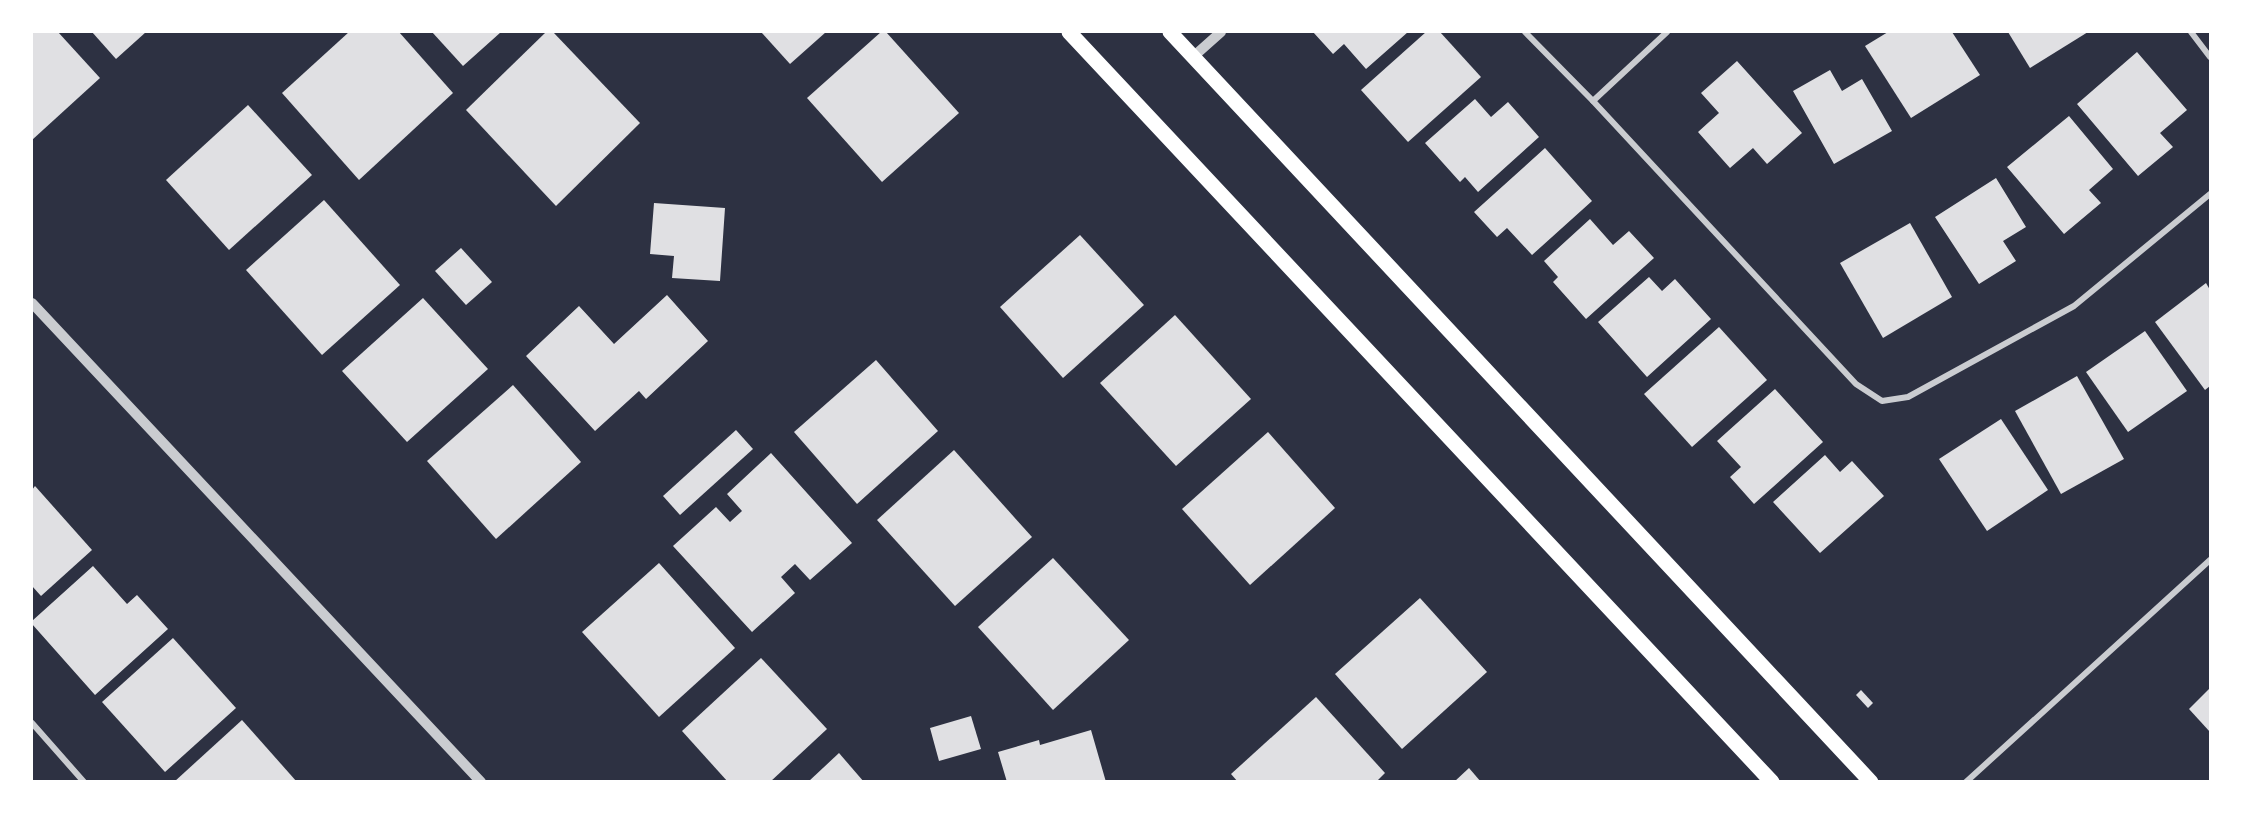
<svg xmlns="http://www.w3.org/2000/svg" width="2242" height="813" viewBox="0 0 2242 813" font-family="Georgia,serif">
<rect width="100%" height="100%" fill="#2d3142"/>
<g fill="#e0e0e3">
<polygon points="32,32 58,32 100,78 32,140"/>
<polygon points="92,32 146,32 116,59"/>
<polygon points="349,32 399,32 453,93 359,180 282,93"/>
<polygon points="432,32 501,32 463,66"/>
<polygon points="546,32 553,32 640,123 556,206 466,110"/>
<polygon points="761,32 826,32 790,64"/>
<polygon points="881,32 886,32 959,113 882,182 807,98"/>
<polygon points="1313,32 1408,32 1366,69 1344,44 1333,54"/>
<polygon points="1426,32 1440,32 1481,77 1408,142 1361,90"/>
<polygon points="1888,32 1952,32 1980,75 1911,118 1865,46"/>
<polygon points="2008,32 2088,32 2030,68"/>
<polygon points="2137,52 2187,110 2160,133 2173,147 2138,176 2077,104"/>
<polygon points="1737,61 1802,133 1767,164 1753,148 1730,168 1698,132 1719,113 1701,93"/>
<polygon points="1830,70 1842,91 1862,79 1892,131 1834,164 1793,91"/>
<polygon points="1475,99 1491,117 1508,102 1539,137 1478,192 1465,177 1460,182 1425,143"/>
<polygon points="248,105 312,175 229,250 166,180"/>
<polygon points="2069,116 2113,169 2089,190 2101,203 2064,234 2007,167"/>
<polygon points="1545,148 1592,201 1532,255 1507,228 1497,237 1474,212"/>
<polygon points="1996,178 2026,227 2003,241 2016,261 1979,284 1935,217"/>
<polygon points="324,200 400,285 322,355 246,270"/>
<polygon points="654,203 725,208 720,281 672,278 674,256 650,254"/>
<polygon points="1590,219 1613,245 1629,231 1654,258 1586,319 1553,282 1558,277 1544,261"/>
<polygon points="1910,223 1952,297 1883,338 1840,263"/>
<polygon points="1080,235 1144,305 1063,378 1000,307"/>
<polygon points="461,248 492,282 466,305 435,271"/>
<polygon points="1649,277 1662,291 1675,279 1711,319 1647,377 1598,322"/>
<polygon points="2206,283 2210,290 2210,386 2205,390 2155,322"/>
<polygon points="667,295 708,341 646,399 639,391 595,431 526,356 579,306 614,344"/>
<polygon points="423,298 488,369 407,442 342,371"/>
<polygon points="1175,315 1251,399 1176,466 1100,383"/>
<polygon points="1719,327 1767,380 1692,447 1644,394"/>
<polygon points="2145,331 2187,391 2128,432 2086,372"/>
<polygon points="876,360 938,431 857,504 794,432"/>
<polygon points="2077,376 2124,459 2061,494 2015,411"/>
<polygon points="513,385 581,462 496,539 427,461"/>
<polygon points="1775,389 1823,442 1754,504 1730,477 1741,467 1717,441"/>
<polygon points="2001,419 2048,490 1987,531 1939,459"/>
<polygon points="736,430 753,449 680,515 663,496"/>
<polygon points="1268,432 1335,508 1250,585 1182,509"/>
<polygon points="954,450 1032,537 955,606 877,520"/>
<polygon points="771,453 852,543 810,580 795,564 781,577 795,593 752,632 673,546 716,507 730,522 742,511 727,494"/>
<polygon points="1825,455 1840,472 1852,461 1884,496 1820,553 1773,502"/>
<polygon points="35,486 92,550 41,596 32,586 32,490"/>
<polygon points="1053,558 1129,640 1053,710 978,627"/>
<polygon points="659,563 735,648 659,717 582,632"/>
<polygon points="93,566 127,604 137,595 168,629 95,695 32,624 32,621"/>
<polygon points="1420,598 1487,672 1402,749 1335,674"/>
<polygon points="173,638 236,708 165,772 102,702"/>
<polygon points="761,658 827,729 770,782 728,782 682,731"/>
<polygon points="2210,688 2210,732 2189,709"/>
<polygon points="1861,690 1873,703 1868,708 1856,695"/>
<polygon points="1316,697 1385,773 1376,782 1238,782 1231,774"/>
<polygon points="971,716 981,749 939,761 930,728"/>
<polygon points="242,720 297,782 174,782"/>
<polygon points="1091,730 1106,782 1007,782 998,752 1039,740 1040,745"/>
<polygon points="839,753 864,782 808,782"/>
<polygon points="1469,768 1481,782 1454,782"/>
</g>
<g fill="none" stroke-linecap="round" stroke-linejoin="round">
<g stroke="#caccd0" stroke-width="6">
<polyline points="1525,32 1593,101 1856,384 1882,401 1908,397 2074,306 2210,194"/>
<polyline points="2191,32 2210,57"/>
<polyline points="1593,101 1667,32"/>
<polyline points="32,723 84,782"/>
<polyline points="1966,782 2210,560"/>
</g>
<g stroke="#caccd0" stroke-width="10">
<polyline points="1194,56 1221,32"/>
<polyline points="32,303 481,782"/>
</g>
<g stroke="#fff" stroke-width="15">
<polyline points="1069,32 1772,782"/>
<polyline points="1170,32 1871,782"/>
</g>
</g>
<rect width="2242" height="813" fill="none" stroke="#ffffff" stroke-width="66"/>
</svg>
